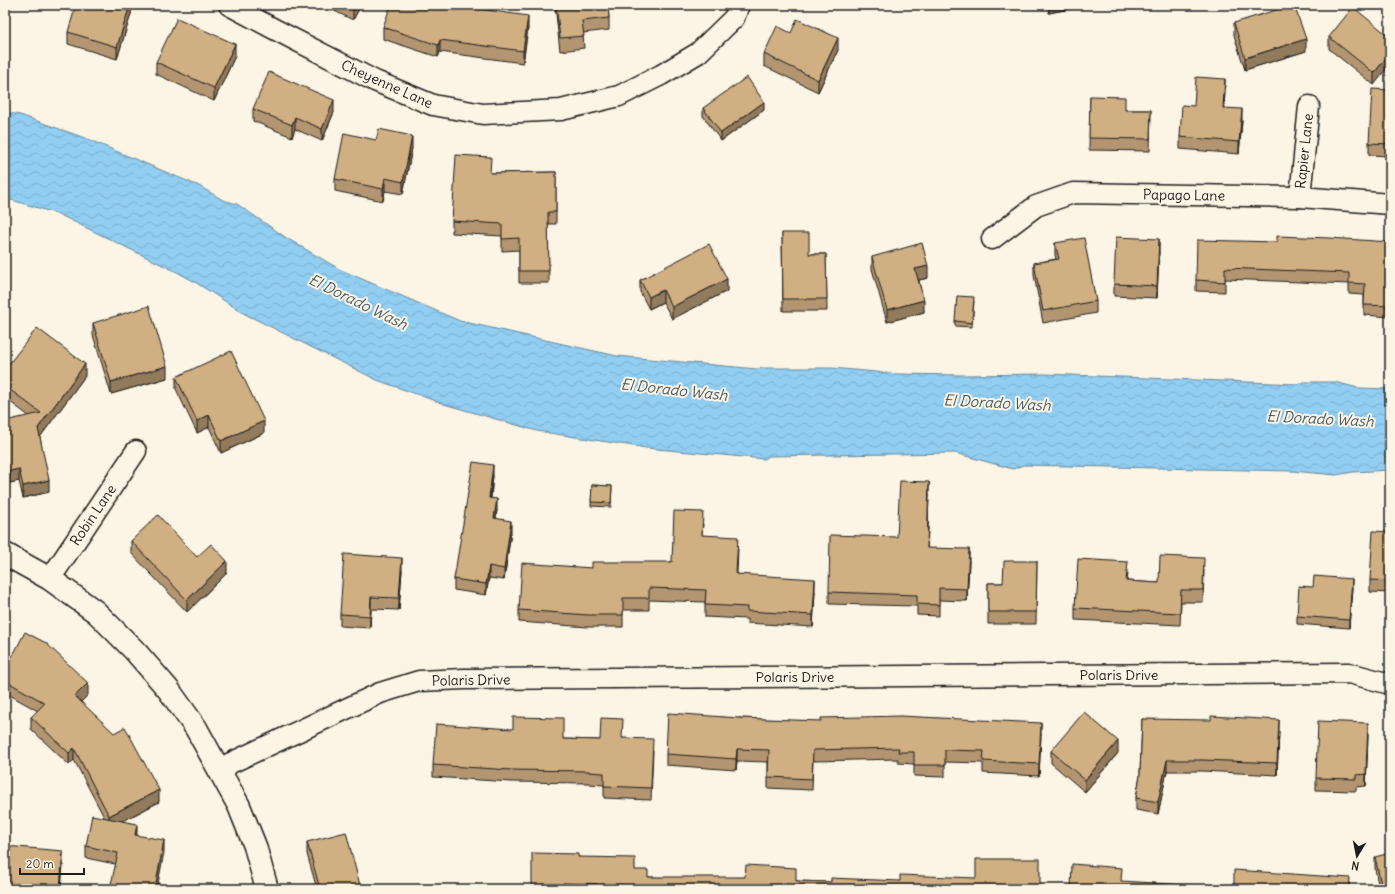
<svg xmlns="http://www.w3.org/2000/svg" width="1395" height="894" viewBox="0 0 1395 894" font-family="Delius,sans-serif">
<defs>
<pattern id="water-waves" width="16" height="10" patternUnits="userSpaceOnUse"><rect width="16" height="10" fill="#91cef2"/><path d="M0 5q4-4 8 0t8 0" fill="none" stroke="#7cb0cf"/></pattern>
</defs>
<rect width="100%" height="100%" fill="#fcf5e5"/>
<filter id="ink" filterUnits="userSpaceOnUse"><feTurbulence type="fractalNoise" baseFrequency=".025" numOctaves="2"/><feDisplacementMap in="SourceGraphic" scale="8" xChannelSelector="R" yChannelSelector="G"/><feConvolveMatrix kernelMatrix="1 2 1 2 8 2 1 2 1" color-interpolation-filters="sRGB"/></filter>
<g filter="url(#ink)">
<polygon fill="url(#water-waves)" stroke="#62879c" points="5,112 20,115 85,138 199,186 223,200 237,204 288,239 341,270 460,321 617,356 757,369 761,368 832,368 898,374 962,375 1045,374 1299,384 1304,382 1335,382 1358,388 1390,389 1390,470 1353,472 1336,475 1292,471 1023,465 1013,469 955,453 769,456 765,459 646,448 537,431 444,404 377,380 245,314 195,282 179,273 58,214 5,198"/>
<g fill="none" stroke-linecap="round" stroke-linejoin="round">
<defs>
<g id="street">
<polyline points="229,5 276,30 375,81 433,105 483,114 561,110 619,96 661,75 698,53 734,18 739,5"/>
<polyline points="1300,197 1309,106"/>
<polyline points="992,239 1036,206 1073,193 1300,197 1390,204"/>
<polyline points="50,579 136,451"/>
<polyline points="218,769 380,693 419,681 464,679 1349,673 1390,684"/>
</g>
<polyline id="secondary" points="5,554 50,579 96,612 135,651 168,689 196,728 239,806 255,846 267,889"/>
</defs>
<use href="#street" stroke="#1c1c1c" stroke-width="23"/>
<use href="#secondary" stroke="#1c1c1c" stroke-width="25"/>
<use href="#street" stroke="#fcf5e5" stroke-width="20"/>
<use href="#secondary" stroke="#fcf5e5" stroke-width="22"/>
</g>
<g fill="#b39671" stroke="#1c1c1c">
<polygon points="131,5 131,14 117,59 68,44 68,32 96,9"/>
<polygon points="322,5 361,5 353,20"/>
<polygon points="555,5 608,5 609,18 609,30 583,33 584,48 560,51"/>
<polygon points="1047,5 1069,5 1069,9 1049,13"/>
<polygon points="1234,23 1306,51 1245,70 1234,35"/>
<polygon points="383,27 528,28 523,63 440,52 438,57 383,39"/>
<polygon points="791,33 838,50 818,92 764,66 764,54"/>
<polygon points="1329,37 1390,37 1374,85 1329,49"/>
<polygon points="235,56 214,101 156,74 156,62"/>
<polygon points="1390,90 1390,156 1369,155 1369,143"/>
<polygon points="1225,91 1224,108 1242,121 1239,154 1180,149 1180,137 1194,106"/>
<polygon points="1090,96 1125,110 1151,110 1150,151 1089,150"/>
<polygon points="703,108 764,110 721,141 703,116"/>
<polygon points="253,109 334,112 322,141 295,129 292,137 253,121"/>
<polygon points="412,148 403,194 385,191 383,201 335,191 335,179"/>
<polygon points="556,172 556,224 548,224 549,283 519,283 519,250 502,251 502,236 452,233 452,221 491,173"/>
<polygon points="782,233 809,254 826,254 827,311 783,311"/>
<polygon points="1277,242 1390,242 1390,317 1364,315 1364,295 1349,294 1349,284 1225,279 1225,292 1196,291 1196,280"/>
<polygon points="1055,243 1096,301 1096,313 1043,323 1034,275 1034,263 1056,259 1055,255"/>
<polygon points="1159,251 1157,298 1114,296 1114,284"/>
<polygon points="872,257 928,278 919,280 924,312 887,322 872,269"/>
<polygon points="640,280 727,291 672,319 663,302 649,309 640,292"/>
<polygon points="974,301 972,327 955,326 955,321"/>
<polygon points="93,323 167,378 111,394 93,335"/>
<polygon points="5,369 85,376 40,437 49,492 23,498 19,481 5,484 29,416 5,398"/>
<polygon points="176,377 264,433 221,453 209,427 197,433 176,389"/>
<polygon points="493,476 491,498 497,510 496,518 511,532 504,580 489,578 486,595 454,590 454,579"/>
<polygon points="592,485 612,486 611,507 591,506"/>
<polygon points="929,494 927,548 969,561 967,601 939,600 939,616 917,615 917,606 829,604 829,592 897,537"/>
<polygon points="703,524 702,535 738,549 737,574 815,591 813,627 747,623 747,619 705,617 705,602 649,600 649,610 623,610 623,627 588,627 519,622 519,610 592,568 672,562"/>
<polygon points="1390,532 1390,593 1370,592 1370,580"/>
<polygon points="131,541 197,557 227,573 187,612 131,553"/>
<polygon points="1037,561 1036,624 988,624 988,583 1003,583"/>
<polygon points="402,570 399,610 371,609 370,628 340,626 340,614"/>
<polygon points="1204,570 1203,602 1181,602 1180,625 1075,620 1075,608 1128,574 1127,581 1159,583"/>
<polygon points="1313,587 1352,587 1349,628 1297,624 1297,616"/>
<polygon points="5,654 88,695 81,702 159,802 123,821 137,835 164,852 115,864 86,858 86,846 104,817 74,760 69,765 31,729 31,717 38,711 6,693"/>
<polygon points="739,718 1041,734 1039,776 983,773 983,763 945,762 945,777 914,776 914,764 898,763 898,759 813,761 812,790 768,788 768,762 737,761 736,770 666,765 666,754"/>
<polygon points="1142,719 1279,731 1277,775 1202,771 1167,771 1158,814 1136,810 1136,798 1140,775"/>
<polygon points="1368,735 1366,786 1356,787 1356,791 1316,790 1316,778"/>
<polygon points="623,738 653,751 651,800 604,798 604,785 589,784 589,783 511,782 433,777 433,765 563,739 600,740"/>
<polygon points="1051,751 1118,753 1085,792 1051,763"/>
<polygon points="307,842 361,889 317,889 307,854"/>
<polygon points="5,846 63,863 61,889 5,889"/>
<polygon points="578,857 635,870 648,877 796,881 1040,889 532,889"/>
<polygon points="1375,857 1390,889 1379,889 1375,869"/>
</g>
<g fill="#927a5c" stroke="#1c1c1c">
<polygon points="130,5 131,5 131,14 117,59 117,47"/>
<polygon points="355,5 361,5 353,20 353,9"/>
<polygon points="1049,5 1069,5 1069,9 1049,13"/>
<polygon points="528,16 528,28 523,63 523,51"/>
<polygon points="838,38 838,50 818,92 818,80"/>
<polygon points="1306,39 1306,51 1245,70 1245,58"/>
<polygon points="440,40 440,52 438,57 438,45"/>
<polygon points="235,44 235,56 214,101 214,88"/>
<polygon points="1390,53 1390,65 1374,85 1374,73"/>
<polygon points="1225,79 1225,91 1223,120 1223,108"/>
<polygon points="334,100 334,112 322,141 322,129"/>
<polygon points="764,102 764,110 721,141 721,133"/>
<polygon points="1242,109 1242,121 1239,154 1239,142"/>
<polygon points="295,117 295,129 292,137 292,125"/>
<polygon points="412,136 412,148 403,194 403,182"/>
<polygon points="385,178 385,191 383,201 383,189"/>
<polygon points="1159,239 1159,251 1157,298 1157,286"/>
<polygon points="928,266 928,278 915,281 915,269"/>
<polygon points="727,279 727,291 672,319 672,307"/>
<polygon points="663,290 663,302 649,309 649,297"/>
<polygon points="924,300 924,312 887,322 887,310"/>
<polygon points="85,364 85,376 38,440 38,428"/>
<polygon points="167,366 167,378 111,394 111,382"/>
<polygon points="209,415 209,427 197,433 197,421"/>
<polygon points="264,421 264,433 221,453 221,441"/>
<polygon points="493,465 493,476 489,509 489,498"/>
<polygon points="19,469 19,481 5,484 5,472"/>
<polygon points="49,480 49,492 23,498 23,486"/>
<polygon points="929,482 929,494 927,559 927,548"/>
<polygon points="497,499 497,510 494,529 494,518"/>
<polygon points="511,521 511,532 504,580 504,569"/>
<polygon points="969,549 969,561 967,601 967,589"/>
<polygon points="402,558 402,570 399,610 399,598"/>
<polygon points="227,561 227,573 187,612 187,600"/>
<polygon points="489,566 489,578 486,595 486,584"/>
<polygon points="815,579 815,591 813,627 813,615"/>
<polygon points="1352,579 1352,587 1349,628 1349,620"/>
<polygon points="371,597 371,609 370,628 370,616"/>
<polygon points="6,681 6,693 5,696 5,683"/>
<polygon points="88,683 88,695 75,708 75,696"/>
<polygon points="1279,720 1279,731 1277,775 1277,763"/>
<polygon points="1041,723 1041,734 1039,776 1039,764"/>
<polygon points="1368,723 1368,735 1366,786 1366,774"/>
<polygon points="1118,741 1118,753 1085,792 1085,780"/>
<polygon points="74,748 74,760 69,765 69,753"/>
<polygon points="737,749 737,761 736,770 736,759"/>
<polygon points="1167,760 1167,771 1158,814 1158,802"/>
<polygon points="159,790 159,802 109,828 109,816"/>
<polygon points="137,824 137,836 135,835"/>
<polygon points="164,840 164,852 157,889 155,889"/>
<polygon points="63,851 63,863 61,889 60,889"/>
</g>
<g fill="#d0af83" stroke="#1c1c1c">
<polygon points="76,5 85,5 96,9 98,5 130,5 117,47 68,32"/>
<polygon points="344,5 355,5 353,9"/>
<polygon points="391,5 452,5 528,16 523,51 440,40 438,45 383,27"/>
<polygon points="556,5 608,5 609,18 582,21 584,36 560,38"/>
<polygon points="1292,5 1294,5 1306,39 1245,58 1234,23"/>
<polygon points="1353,7 1390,37 1390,53 1374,73 1329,37"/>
<polygon points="177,18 235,44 214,88 156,62"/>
<polygon points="797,19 838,38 818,80 764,54 777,26 791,33"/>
<polygon points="269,72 334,100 322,129 295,117 292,125 253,109"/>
<polygon points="747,77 764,102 721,133 703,108"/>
<polygon points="1196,77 1225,79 1223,108 1242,109 1239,142 1180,137 1182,105 1194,106"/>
<polygon points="1372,89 1390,90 1390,144 1369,143"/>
<polygon points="1090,96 1125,97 1125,110 1151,110 1150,139 1089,138"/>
<polygon points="379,129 412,136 403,182 385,178 383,189 335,179 344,133 376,140"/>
<polygon points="456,155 491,157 490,173 556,172 556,212 548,212 549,271 519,271 519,238 502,239 502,224 452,221"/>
<polygon points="782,233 809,233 809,254 826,254 827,299 783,299"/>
<polygon points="1277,236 1330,238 1390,242 1390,306 1364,305 1365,284 1349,283 1349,273 1225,268 1225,282 1196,280 1197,240 1277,242"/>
<polygon points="1116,237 1159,239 1157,286 1114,284"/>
<polygon points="1084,238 1096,301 1043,311 1034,263 1059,259 1055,243"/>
<polygon points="922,243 928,266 915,269 924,300 887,310 872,257"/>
<polygon points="709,244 727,279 672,307 663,290 649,297 640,280"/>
<polygon points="957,296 974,297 972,323 955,321"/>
<polygon points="149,306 167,366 111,382 93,323"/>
<polygon points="37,328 85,364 38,428 49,480 23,486 19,469 5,472 5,421 41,413 5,386 5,369"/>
<polygon points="231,351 264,421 221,441 209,415 197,421 176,377"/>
<polygon points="473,462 493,465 489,498 497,499 494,518 511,521 504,569 489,566 486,584 454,579"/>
<polygon points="900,481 929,482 927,548 969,549 967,589 939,588 939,605 917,604 917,595 829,592 830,535 897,537"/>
<polygon points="592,485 612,486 611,503 591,502"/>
<polygon points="674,511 703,512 702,535 738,537 736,574 815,579 813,615 747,611 747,607 705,605 706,590 649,588 649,598 623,598 623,615 588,615 519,610 522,563 592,568 592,562 672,562"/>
<polygon points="158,515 197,557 211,544 227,561 187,600 131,541"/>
<polygon points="1373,531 1390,532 1390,581 1370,580"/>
<polygon points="344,554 402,558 399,598 371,597 370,616 340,614"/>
<polygon points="1160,556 1204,558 1203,590 1181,590 1180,613 1075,608 1078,559 1128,562 1126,581 1159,583"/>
<polygon points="1004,561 1037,561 1036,612 988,612 988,583 1003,583"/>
<polygon points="1314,576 1352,579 1349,620 1297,616 1299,586 1313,587"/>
<polygon points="25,632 46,643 88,683 75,696 114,733 125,727 159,790 109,816 74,748 69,753 31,717 45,703 6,681 5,683 5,654 12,657"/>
<polygon points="1084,712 1118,741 1085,780 1051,751"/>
<polygon points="668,713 739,718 821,721 821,718 900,716 1041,723 1039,764 983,761 984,751 945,750 945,765 914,765 914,752 898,752 899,748 813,750 812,779 768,777 769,750 737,749 736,759 666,754"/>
<polygon points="1211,716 1279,720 1277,763 1202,760 1167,760 1158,802 1136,798 1140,775 1142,719 1211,720"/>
<polygon points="513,717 563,718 563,739 600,740 601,718 623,719 622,738 653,739 651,788 604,786 604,773 589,772 589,771 511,770 433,765 436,724 513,729"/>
<polygon points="1318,721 1368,723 1366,774 1356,775 1356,779 1316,778"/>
<polygon points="92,815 137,824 135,835 164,840 155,889 110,889 118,853 86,846"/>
<polygon points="346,832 361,889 320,889 307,842"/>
<polygon points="5,846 63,851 60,889 31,889 5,886"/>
<polygon points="532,853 578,854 578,857 635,858 635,870 648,870 648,877 745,877 746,865 796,868 796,881 831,882 831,878 900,881 900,875 976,878 976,859 1040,859 1040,889 597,889 597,884 563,883 563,889 532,889"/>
<polygon points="1390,853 1390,889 1382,889 1375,857"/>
<polygon points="1072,864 1122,868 1121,881 1218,887 1218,885 1234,886 1234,870 1350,878 1349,889 1071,889"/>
</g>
</g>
<g text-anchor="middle" stroke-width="4" stroke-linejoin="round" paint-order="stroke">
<g font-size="14" fill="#1c1c1c" stroke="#fcf5e5">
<text transform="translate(387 84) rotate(24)" y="5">Cheyenne Lane</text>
<text transform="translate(1304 151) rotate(-84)" y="5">Rapier Lane</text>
<text transform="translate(1184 195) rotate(1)" y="5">Papago Lane</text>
<text transform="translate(93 515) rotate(-56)" y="5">Robin Lane</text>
<text x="1119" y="680">Polaris Drive</text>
<text x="795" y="682">Polaris Drive</text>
<text transform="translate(471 680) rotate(-1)" y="5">Polaris Drive</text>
</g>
<g font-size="15" font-style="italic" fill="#455a67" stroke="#fcf5e5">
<text transform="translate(358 302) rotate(26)" y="5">El Dorado Wash</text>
<text transform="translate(674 390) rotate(6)" y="5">El Dorado Wash</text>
<text transform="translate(997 403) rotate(3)" y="5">El Dorado Wash</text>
<text transform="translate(1320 419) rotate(3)" y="5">El Dorado Wash</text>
</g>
</g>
<rect width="1395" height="894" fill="none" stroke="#fcf5e5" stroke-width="20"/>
<rect x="10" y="10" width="1375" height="874" fill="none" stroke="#1c1c1c" stroke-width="1.5" filter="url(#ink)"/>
<g transform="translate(1357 856) rotate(190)" stroke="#fcf5e5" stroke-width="3" paint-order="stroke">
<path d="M0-3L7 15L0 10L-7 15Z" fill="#1c1c1c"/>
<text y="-6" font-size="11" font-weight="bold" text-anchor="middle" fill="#1c1c1c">N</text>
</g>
<path d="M20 868v6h64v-6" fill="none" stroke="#1c1c1c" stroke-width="2"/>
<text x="26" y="868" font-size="12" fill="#1c1c1c" stroke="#fcf5e5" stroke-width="3" paint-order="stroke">20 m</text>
</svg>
